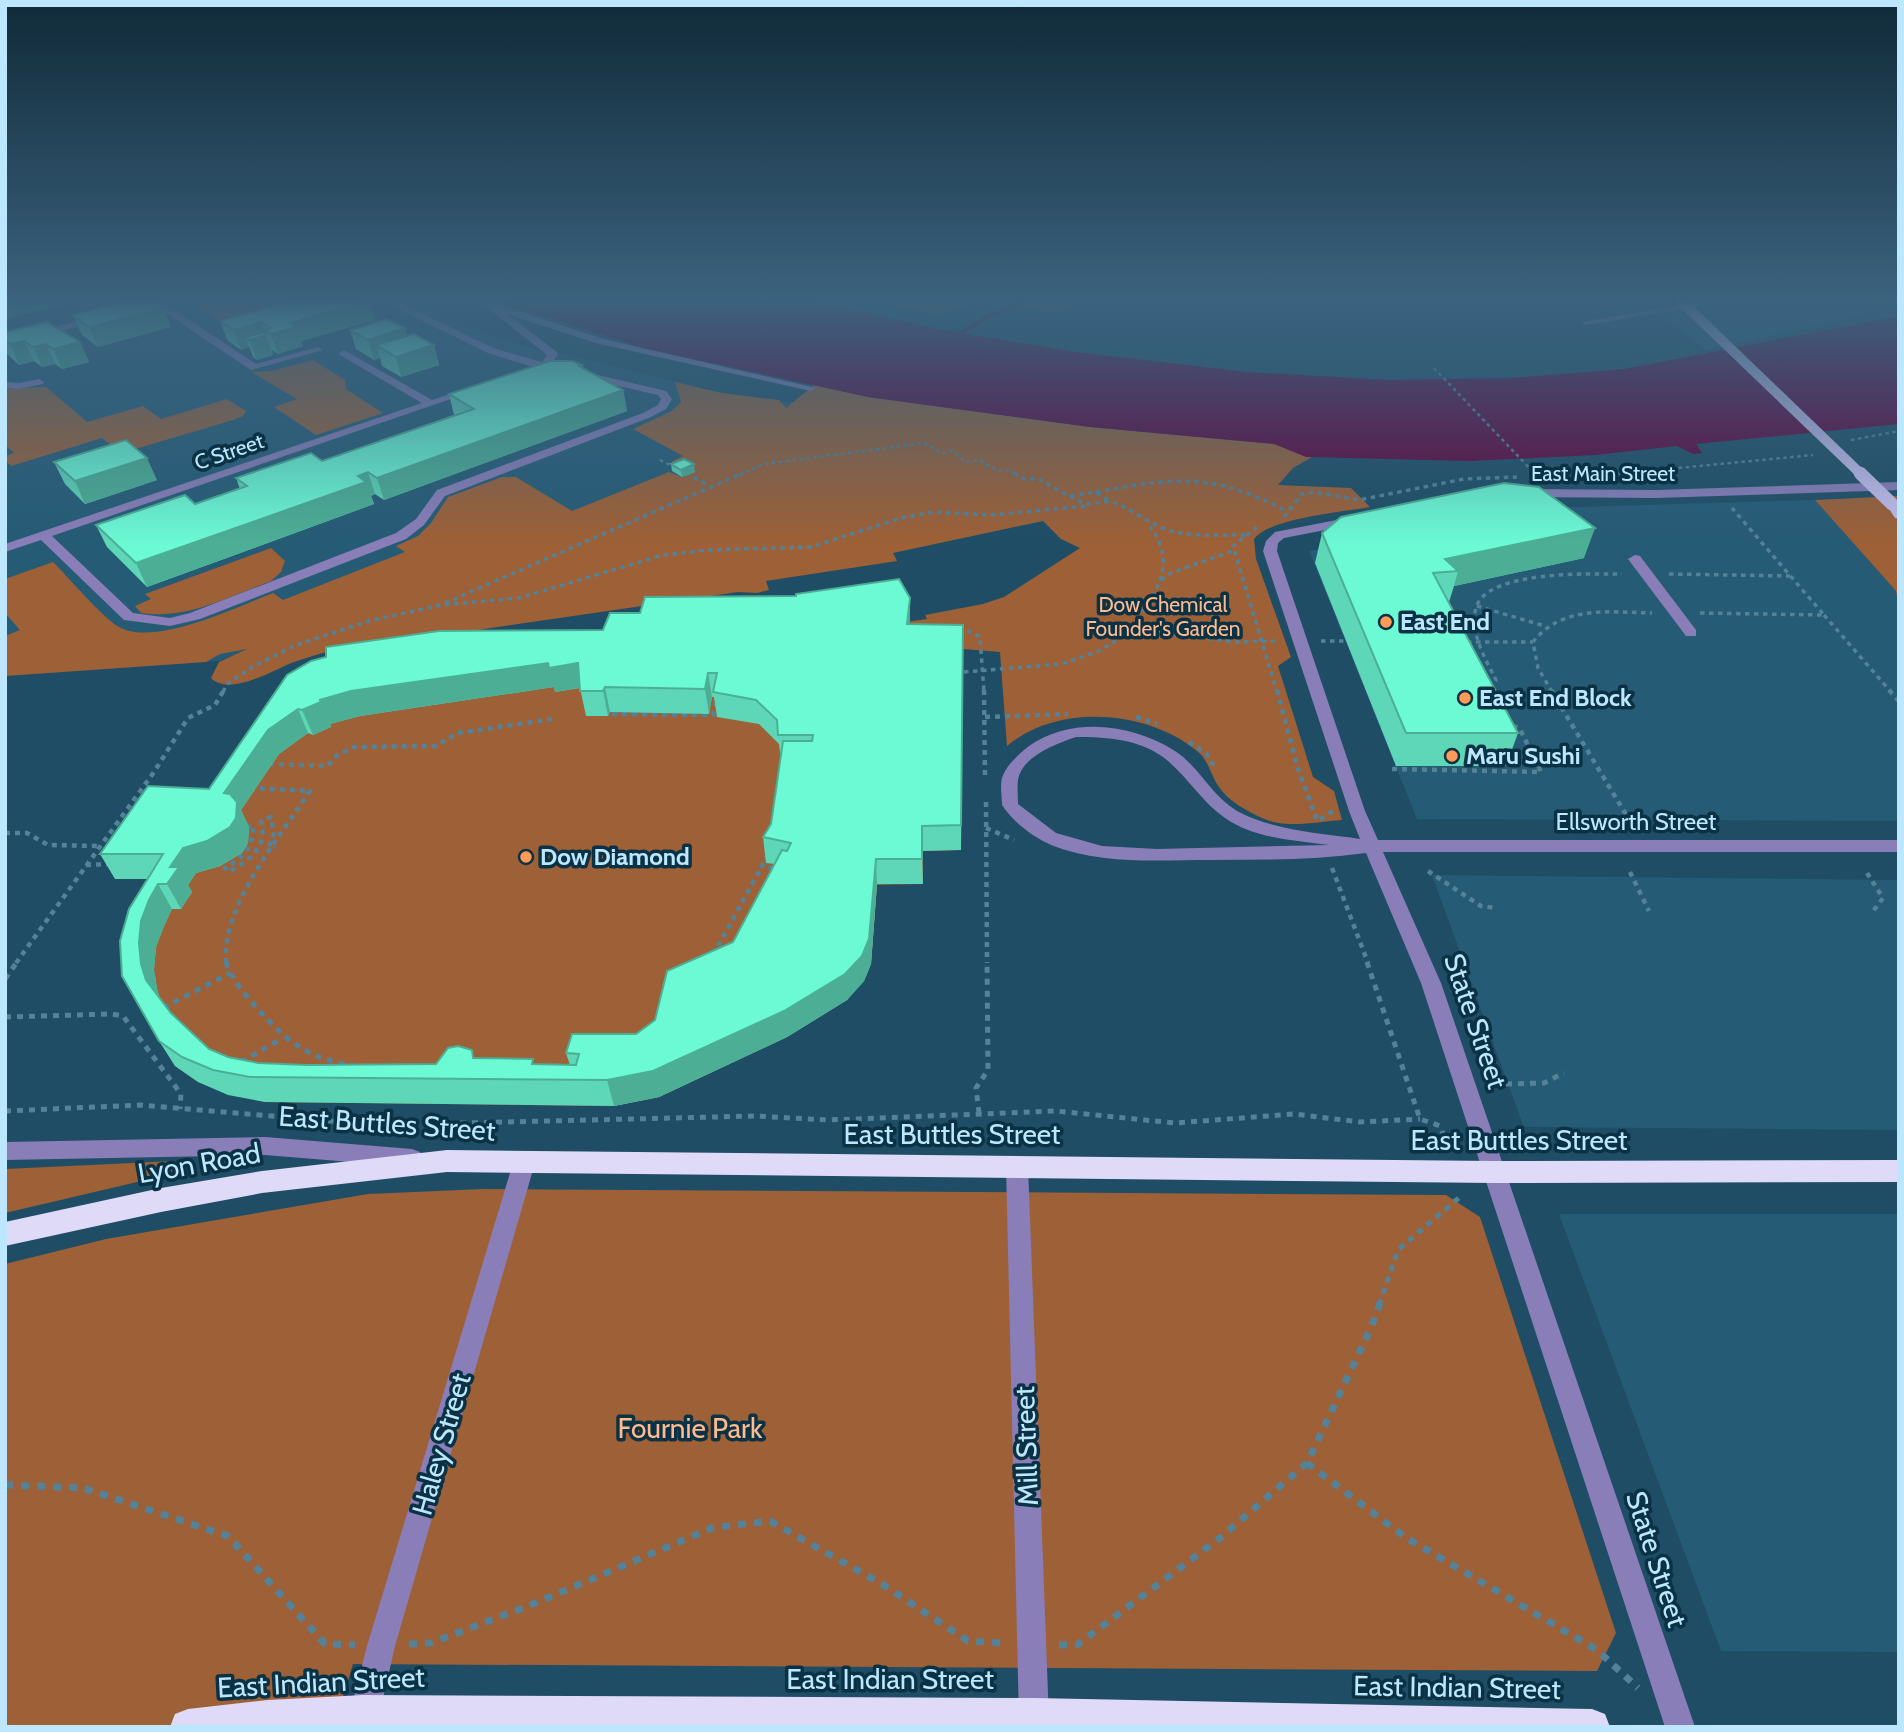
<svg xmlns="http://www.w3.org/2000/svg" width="1904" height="1732" viewBox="0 0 1904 1732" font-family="Cabin,sans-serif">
<rect width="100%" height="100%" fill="#1e4d65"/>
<g fill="#265b75">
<polygon points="5,301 413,301 449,320 546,353 562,354 722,393 794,403 694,468 695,472 512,541 219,661 5,676"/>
<polygon points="1644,301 1899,301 1899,307 1705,350"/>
<polygon points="1815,500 1896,591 1899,610 1899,821 1417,819 1309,551 1509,509"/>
<polygon points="1432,875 1899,880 1899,1130 1526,1127 1523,1125"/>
<polygon points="1559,1214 1899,1214 1899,1652 1721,1651"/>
</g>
<g fill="#9e6036">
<polygon points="190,301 291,301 223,324"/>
<polygon points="872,301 981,301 937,314"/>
<polygon points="994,301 1084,301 1055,313"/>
<polygon points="313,360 345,380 346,389 383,413 316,435 274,407 297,399 251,372 271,371"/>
<path d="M675,382l47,11 57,7 7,8 28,-23 54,12 222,30 185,17 37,13 -19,11 -15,17 73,3 19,19c-27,5 -100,11 -116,32l2,20 35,98 -13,9 35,111 21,14 8,29c-26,2 -56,9 -80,-2 -15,-7 -34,-17 -43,-31 -8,-11 -11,-28 -22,-36 -50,-41 -139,-48 -190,-5l-7,-94 -37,-3 -2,201 -38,1v33l-46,1 -6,79 -24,36 -60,37 -128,60 -45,9 -349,-4 -67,-20 -23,-16 -37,-64 -2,-36 85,-152 71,-107 635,-88 -2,-4 58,-11 21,-7 76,-49 -19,-9 -18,-18 -150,32 4,8 -131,20 3,9 -12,3 -19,-1 -412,60c-10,3 -21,6 -32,10 -21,8 -64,35 -83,16l8,-16 28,-13 -27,5 -14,8 -201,14v-40l15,-6 -15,-17v-34l48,-17c15,15 50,56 66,65 35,20 118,-20 154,-34l10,7 122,-48 -9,-6 22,-10 13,-13 17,-26 54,-20h14l56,34 97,-39 13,5 12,-5 -23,-10 12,-6 -50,-27 39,-18 9,-9z"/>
<polygon points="46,387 87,422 143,406 161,419 227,399 246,411 243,416 233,420 132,450 117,450 102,438 11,466 5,460 5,456 14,453 5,445 5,389"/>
<polygon points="1899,496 1899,610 1896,591 1815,500"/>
<path d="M271,548l14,13 -4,11 -10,9c-43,16 -84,39 -130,32l-6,-7 16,-7 -6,-5z"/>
<polygon points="175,1161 178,1161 179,1166 167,1175 5,1213 5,1169"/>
<polygon points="483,1189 1446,1195 1480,1217 1616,1633 1597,1671 353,1664 334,1727 5,1727 5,1264 106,1239 368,1194"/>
</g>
<polygon fill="#63023b" points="496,301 812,301 937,329 1076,352 1247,372 1390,380 1510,378 1624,369 1899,316 1899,424 1696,444 1702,453 1693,454 1677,446 1595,455 1470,461 1306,457 1274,444 1090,427 868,397 643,348"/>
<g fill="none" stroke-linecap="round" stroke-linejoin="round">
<polyline stroke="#63023b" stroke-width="4.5" points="952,338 991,315 1024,301"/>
<g stroke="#548299" stroke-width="2.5" stroke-dasharray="3.5 3.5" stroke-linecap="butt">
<polyline points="1434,368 1536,475"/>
<polyline points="1851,440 1899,431"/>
<polyline points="660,460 676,468"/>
<polyline points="684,472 689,475"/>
<polyline points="1616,474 1813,455"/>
<polyline points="739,475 764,464 925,443 941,453 952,451 966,462 979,460 998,471 1008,470 1017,475"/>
</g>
<g stroke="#548299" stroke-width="3.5" stroke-dasharray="4.5 4.5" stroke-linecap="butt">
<polyline points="686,473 710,486"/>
<polyline points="1014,473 1026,480 1037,478 1069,496 1095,492 1112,502"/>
<polyline points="1534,473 1537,476"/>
<polyline points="1616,474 1625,473"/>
<path d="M1096,492c81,-15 117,-20 192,20"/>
<path d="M1070,496c26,15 18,4 41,6 10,1 40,22 54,27 27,9 53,5 81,6"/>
<polyline points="1284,517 1302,494 1314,492 1359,500 1464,479 1517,477"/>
<polyline points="1257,527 1233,546 1277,692"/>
<polyline points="1669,574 1790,576"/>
<polyline points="1161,580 1171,573 1235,550"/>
<polyline points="445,603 743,473"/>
<polyline points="1477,606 1545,626"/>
<polyline points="1700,613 1824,615 1732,508"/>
<polyline points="1824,615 1891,692"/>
<polyline points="958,632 969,631 980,637 984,692"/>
<path d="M1127,634c24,-34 54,-68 23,-107"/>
<polyline points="1321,641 1345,641"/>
<polyline points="1467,642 1533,642"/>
<polyline points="964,672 1061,664 1097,652 1127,634 1154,632 1235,642 1280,641"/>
<path d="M1488,686l8,-6c-10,-20 -27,-48 -20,-72 10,-38 114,-34 146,-34"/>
<polyline points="223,692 227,684 254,666 296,645 369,621 441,605 519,598 663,555 707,550 811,547 901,518 933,512 991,515 1087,506"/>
<path d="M1552,692l-14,-24 -5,-26c29,-37 76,-30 119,-29"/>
</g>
<g stroke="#548299" stroke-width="4.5" stroke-dasharray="5 5" stroke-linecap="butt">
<polyline points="984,690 985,780"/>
<polyline points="1277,690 1298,769 1317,820"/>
<polyline points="1551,690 1631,823"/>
<polyline points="1889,690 1899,701"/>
<polyline points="612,714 713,715 716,702"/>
<polyline points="985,717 1068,714"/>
<polyline points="1136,717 1157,724"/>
<polyline points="1189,742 1206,753 1214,767"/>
<polyline points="269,764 328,766 334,757 354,747 436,746 457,733 553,719"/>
<polyline points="1392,769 1541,772 1520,729 1509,724"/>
<polyline points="986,802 987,963"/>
<polyline points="1320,819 1333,811"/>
<path d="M246,827l7,-2c2,21 -11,33 -28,43l4,4c21,-12 39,-25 32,-51l10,-4 3,16 -5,14h6"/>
<polyline points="986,828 1014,840"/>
<polyline points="5,833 27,833 48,845 99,846"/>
<polyline points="768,854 762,866 777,869"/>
<polyline points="86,865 112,864"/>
<polyline points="1332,868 1368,963"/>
<polyline points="1428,871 1481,906 1496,908"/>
<polyline points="1630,872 1649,911"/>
<polyline points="1867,873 1883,898 1871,914"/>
<polyline points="711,952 716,950 762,866"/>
<polyline points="16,963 154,772 188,718 215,705 224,690"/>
<path d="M226,963c-5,-57 54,-126 84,-172l-58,-3"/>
</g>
<g stroke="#548299" stroke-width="5" stroke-dasharray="6 6" stroke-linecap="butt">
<path d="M226,962c6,18 18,31 30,45 29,33 53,53 97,58"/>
<polyline points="1367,962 1420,1119 1440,1126 1448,1147"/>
<polyline points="5,979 17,962"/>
<polyline points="163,1008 230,973"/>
<polyline points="5,1017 111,1014 123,1016 181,1094 180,1109"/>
<polyline points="241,1062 283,1038"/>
<polyline points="1506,1084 1544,1083 1564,1073"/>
<polyline points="5,1111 141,1105 379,1125 756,1116 828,1120 1056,1111 1175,1123 1294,1114 1360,1122 1420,1119"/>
<polyline points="979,1113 976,1088 988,1070 987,962"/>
<polyline points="1379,1305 1398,1250 1461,1196"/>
</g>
<g stroke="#548299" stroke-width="7" stroke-dasharray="8 8" stroke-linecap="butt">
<polyline points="1307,1463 1405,1537 1597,1650 1638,1688"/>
<polyline points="5,1485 83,1488 228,1536 325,1644 355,1645"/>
<polyline points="409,1644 431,1643 533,1604 712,1528 770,1521 882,1584 968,1641 1005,1643"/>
<polyline points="1059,1645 1077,1645 1220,1538 1307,1463 1371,1328 1380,1303"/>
</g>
<g fill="#8a7eb8" fill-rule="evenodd">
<polygon points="153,301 161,301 256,364 318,347 323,350 251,370 154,305"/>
<polygon points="382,301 395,301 496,349 542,362 547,355 488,308 472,301 488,301 603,339 816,388 811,391 596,343 507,314 557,352 558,354 551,364 666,391 672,399 666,409 651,417 445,496 424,525 406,539 200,619 170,626 124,620 41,540 5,552 5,544 422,403 340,355 339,353 344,350 432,400 469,388 474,391 52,536 133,613 170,618 190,613 396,533 416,519 437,490 643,413 658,405 661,399 658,395 545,369 532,371 533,367 488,353"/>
<polygon points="1704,301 1730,301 1586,325 1581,322"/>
<polygon points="100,315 103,316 103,320 5,346 5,340"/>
<polygon points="39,379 44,382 43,384 19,389 5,388 5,382 19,383"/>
<polygon points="1899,482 1899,490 1656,498 1524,497 1518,493 1524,489 1656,490"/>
<path d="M1352,517l6,4 -2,3 -72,14 -6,5 -1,8 88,260 13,29h521v12h-516l58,131 254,744h-30l-244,-744 -55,-130c-51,7 -103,7 -155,7 -53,0 -110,5 -160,-15 -18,-8 -38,-23 -49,-40 0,-8 -2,-19 0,-27 4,-13 17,-24 27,-32 44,-30 103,-22 146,5 25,16 37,47 66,62 36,18 79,20 119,26l-11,-28 -86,-260 3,-10 9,-9zM1076,737c32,0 66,2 92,24 21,18 34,41 57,57 30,21 69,22 104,27l-172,4 -55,-3 -46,-13 -38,-29c0,-8 -1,-16 0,-24 4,-24 38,-36 58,-43z"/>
<polygon points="1635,555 1640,556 1696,630 1696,636 1686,636 1628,559"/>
<polygon points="265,1137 412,1149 420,1152 423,1158 420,1164 412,1167 265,1155 5,1160 5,1142"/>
<polygon points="524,1154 532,1157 535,1163 395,1646 379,1716 374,1726 354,1727 349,1716 367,1646 513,1163 516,1157"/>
<polygon points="1017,1157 1025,1159 1028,1166 1049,1720 1046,1727 1022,1727 1019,1720 1006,1166 1009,1159"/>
</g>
<polygon fill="#c7bfee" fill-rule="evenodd" points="1892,500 1899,505 1899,519 1895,518 1886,504"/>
<g fill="#dfdaf7" fill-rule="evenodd">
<polygon points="447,1150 1495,1161 1899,1160 1899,1182 1495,1183 447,1172 262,1193 161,1212 5,1246 5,1222 161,1188 262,1171"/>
<polygon points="363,1695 1034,1698 1592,1709 1605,1714 1610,1727 170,1727 175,1714 188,1709 268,1700"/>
</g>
<polyline stroke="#c7bfee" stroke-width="10" points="1681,301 1862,475"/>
<polyline stroke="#c7bfee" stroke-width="13" points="1860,473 1892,504"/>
</g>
<g fill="#5dd7b7" fill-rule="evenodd">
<polygon points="73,315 171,327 98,347 82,335"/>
<polygon points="375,320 301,341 303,346 278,354 272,350 273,355 257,360 253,357 249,347 241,350 227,340 220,321"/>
<polygon points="405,328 407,336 434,345 439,365 401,377 382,366 380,358 374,360 356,349 350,330"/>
<polygon points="5,332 80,342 89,362 62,369 55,364 42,367 34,361 19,365 7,354 5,351"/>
<polygon points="582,365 583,368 623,390 627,411 384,500 375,494 371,496 374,504 147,587 107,547 96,525 195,504 240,489 236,478 322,461 454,415 449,394"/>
<polygon points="54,462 157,480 85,504 65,484"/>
<polygon points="671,464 695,472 682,477 672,471"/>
<polygon points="1322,533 1584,558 1454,586 1449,602 1518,733 1506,766 1396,766 1315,563"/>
<path d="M910,624l53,1 -2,225 -39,1 1,33h-46l-6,80 -7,17 -17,19 -60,37 -128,60 -45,9 -349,-4 -37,-7 -30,-13 -23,-16 -16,-25 -11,-162h-33l-15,-25 109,-65 78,-114 316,-45zM554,687l1,5 25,-4 6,28h22l2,-4 99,2 3,-17h2l3,20 42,7 20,20 2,16 -10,64 -8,13 3,26 9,1 -42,78 -78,78 -19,14 -70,19 4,12 -35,-1 -60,-6 -39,6 -129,1 -49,-2 -30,-6 -19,-8 -38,-36 -12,-16 -2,-8 -3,-20 2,-22 8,-21 8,-17h9l11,-17 -4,-7 8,-12 24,-7 22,-13 6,-10 1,-16 -8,-17 38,-56 29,-21 5,2 18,-8 -1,-3 30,-8z"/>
</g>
<g fill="#4caf95">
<polygon points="5,301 71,301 71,303 5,319"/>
<polygon points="366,301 370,301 375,320 301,341 303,346 278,354 271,334 290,323"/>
<polygon points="163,308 171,327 98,347 89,327"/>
<polygon points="261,322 273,355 257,360 250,340 245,337 249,347 241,350 234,330"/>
<polygon points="405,328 411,348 376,345 380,358 374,360 368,340"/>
<polygon points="24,341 34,361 19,365 10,344"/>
<polygon points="80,342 89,362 62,369 53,349"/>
<polygon points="46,344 55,364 42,367 33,347"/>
<polygon points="434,345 439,365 401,377 396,357"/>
<polygon points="623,390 627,411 384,500 377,478"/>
<polygon points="147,458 157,480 85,504 75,481"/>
<polygon points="694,464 695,472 682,477 681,470"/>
<polygon points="368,472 375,494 371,496 374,504 147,587 136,563"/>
<polygon points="1595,528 1584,558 1454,586 1458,571 1445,559"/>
<polygon points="910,598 910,621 907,647 907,624"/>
<polygon points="548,663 578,663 584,687 555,692 554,687 360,716 330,724 331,727 313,735 302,710 320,700 351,691"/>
<polygon points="708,673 712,697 709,714 705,689"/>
<polygon points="605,687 610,712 608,716 603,691"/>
<polygon points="298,709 308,733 279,754 241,810 249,827 248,843 242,853 220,866 196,873 188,885 192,892 181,909 167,884 170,867 268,730"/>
<polygon points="876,859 877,884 871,964 864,981 847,1000 787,1037 659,1097 614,1106 607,1080"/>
<polygon points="158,884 172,909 164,926 156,947 154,969 157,989 162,1005 146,980 141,964 139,943 141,921 149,900"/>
</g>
<g fill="#6cfad5" stroke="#4caf95" stroke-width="2" fill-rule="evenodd">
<polygon points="127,301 154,301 163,308 89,327 73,315"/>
<polygon points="291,301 366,301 290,323 296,327 271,334 265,330 271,328 261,322 234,330 220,321"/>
<polygon points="387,319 405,328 368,340 350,330"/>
<polygon points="47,322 80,342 53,349 46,344 33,347 24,341 10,344 5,341 5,332"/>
<polygon points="266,332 266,335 250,340 245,337"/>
<polygon points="414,334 434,345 396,357 376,345"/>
<polygon points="550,361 572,361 582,365 579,366 623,390 377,478 368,472 358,476 366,482 136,563 96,525 185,495 195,504 247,486 236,478 311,453 322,461 474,409 449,394"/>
<polygon points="126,440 147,458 75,481 54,462"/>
<polygon points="684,459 694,464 681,470 671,464"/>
<polygon points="1504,483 1539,487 1595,528 1445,559 1458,571 1433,573 1518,733 1406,733 1322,533 1341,517"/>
<path d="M899,579l11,19 -3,26 56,1 -2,200 -39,1v33h-46l-7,80 -7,17 -17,18 -61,37 -131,60 -46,9 -357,-3 -37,-7 -31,-13 -23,-16 -37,-65 -2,-35 9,-32 34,-55h-63l48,-68 61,3 78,-114 24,-14 15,-4v-10l113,-16 164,-1 7,-17h30l5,-16 151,-1v-2zM548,663l1,5 29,-5 2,28h23l2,-4 100,2 3,-16h9l-4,19 43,8 21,20 1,15h35l-1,6h-29l-12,83 -8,13 28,6 -4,8 -5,-1 -49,92 -66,29 -12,49 -19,14h-64l-6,19 13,1 -3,11 -44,-1 1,-5 -60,-1 -1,-8 -14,-4 -10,2 -12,16 -129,1 -49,-2 -30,-6 -19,-8 -38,-36 -25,-33 -5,-16 -2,-21 2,-22 8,-21 9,-16h9l12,-17h-9l13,-19 24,-7 23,-14 6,-9 1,-16 -7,-8 -6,-1 44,-63 30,-21 4,1 19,-8 -1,-2 31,-9z"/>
</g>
<linearGradient id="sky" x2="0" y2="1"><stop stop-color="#102a38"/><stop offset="0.55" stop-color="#3b627e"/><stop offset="1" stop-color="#3b627e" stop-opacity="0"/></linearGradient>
<rect width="1904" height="544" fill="url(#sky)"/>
<g fill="#fe9b58" stroke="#0b3244" stroke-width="2.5">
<circle cx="1386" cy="622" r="7"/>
<circle cx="1465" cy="698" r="7"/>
<circle cx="1452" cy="756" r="7"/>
<circle cx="526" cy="857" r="7"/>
</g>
<g text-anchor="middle" stroke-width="7" stroke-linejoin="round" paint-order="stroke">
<g font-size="21" fill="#bde7fe" stroke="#0b3244">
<text transform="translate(229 452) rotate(-19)" y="7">C Street</text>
<text x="1603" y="481">East Main Street</text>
</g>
<g font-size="21" fill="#ffba8f" stroke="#0b3244">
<text x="1163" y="612">Dow Chemical<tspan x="1163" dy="24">Founder's Garden</tspan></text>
</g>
<g font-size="24" font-weight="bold" fill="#bde7fe" stroke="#0b3244" text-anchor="start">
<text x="1400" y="630">East End</text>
<text x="1479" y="706">East End Block</text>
<text x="1466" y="764">Maru Sushi</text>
<text x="540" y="865">Dow Diamond</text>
</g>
<g font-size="24" fill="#bde7fe" stroke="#0b3244">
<text x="1636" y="830">Ellsworth Street</text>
</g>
<g font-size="28" fill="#bde7fe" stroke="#0b3244">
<text transform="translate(1476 1021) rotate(71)" y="10">State Street</text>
<text transform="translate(387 1123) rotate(4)" y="10">East Buttles Street</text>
<text x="952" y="1144">East Buttles Street</text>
<text x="1519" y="1150">East Buttles Street</text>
<text transform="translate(199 1163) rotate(-10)" y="10">Lyon Road</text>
<text transform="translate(441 1444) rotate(-74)" y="10">Haley Street</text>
<text transform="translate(1026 1446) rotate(-92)" y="10">Mill Street</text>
<text transform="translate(1657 1559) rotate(72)" y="10">State Street</text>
<text x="890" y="1689">East Indian Street</text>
<text transform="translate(321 1682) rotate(-3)" y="10">East Indian Street</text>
<text transform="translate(1457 1687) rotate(1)" y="10">East Indian Street</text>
</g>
<g font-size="28" fill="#ffba8f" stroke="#0b3244">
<text x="690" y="1438">Fournie Park</text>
</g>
</g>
<rect width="1904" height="1732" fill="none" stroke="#bde7fe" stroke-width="14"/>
</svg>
